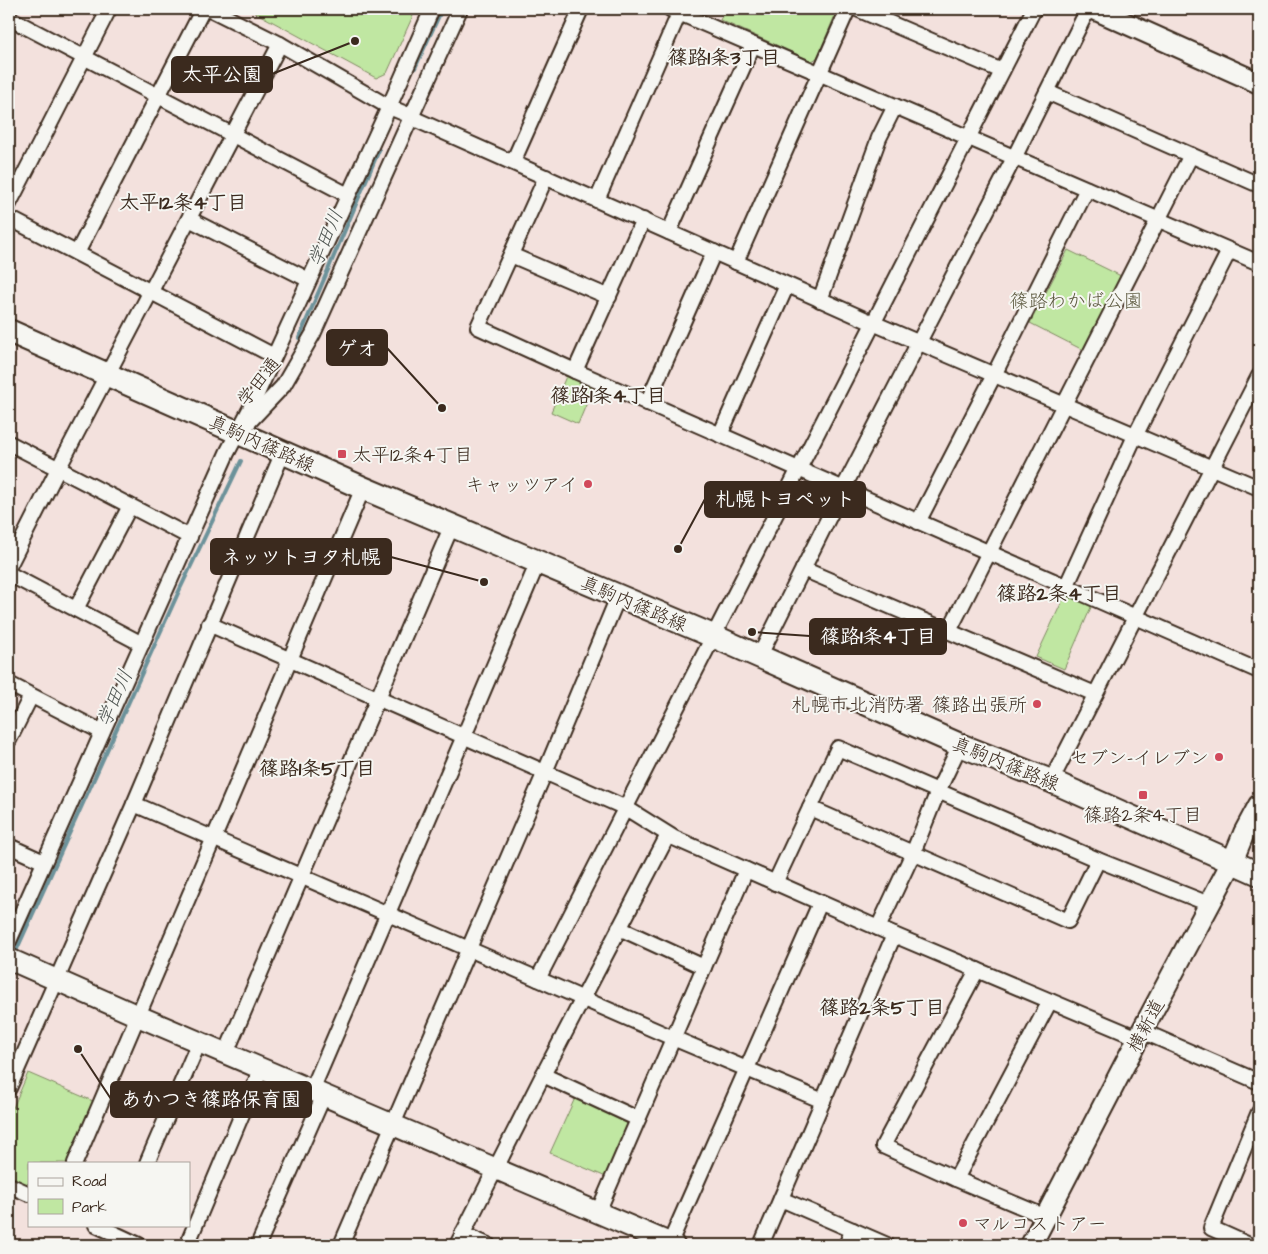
<svg xmlns="http://www.w3.org/2000/svg" width="1268" height="1254" viewBox="0 0 1268 1254" font-family="'Architects Daughter','Klee One',sans-serif">
<rect width="100%" height="100%" fill="#f3e1dd"/>
<filter id="ink" filterUnits="userSpaceOnUse"><feTurbulence type="fractalNoise" baseFrequency=".02" numOctaves="2"/><feDisplacementMap in="SourceGraphic" scale="10" xChannelSelector="R" yChannelSelector="G"/><feConvolveMatrix kernelMatrix="1 2 1 2 8 2 1 2 1" color-interpolation-filters="sRGB"/></filter>
<g filter="url(#ink)">
<g fill="#c0e7a2" stroke="#7e8860">
<polygon points="249,9 416,9 387,73 376,78"/>
<polygon points="725,9 833,9 836,13 817,58 812,61 720,20"/>
<polygon points="1068,250 1121,276 1083,350 1030,323"/>
<polygon points="567,374 594,386 578,424 551,412"/>
<polygon points="1066,593 1092,605 1064,669 1036,657"/>
<polygon points="28,1073 95,1102 69,1163 29,1163 29,1186 9,1176 9,1117"/>
<polygon points="575,1098 624,1119 629,1126 606,1177 550,1153"/>
</g>
<g fill="none" stroke-linecap="round" stroke-linejoin="round">
<g stroke="#6c929a" stroke-width="4">
<polyline points="415,68 442,9"/>
<polyline points="299,338 379,150"/>
<polyline points="17,949 179,591 241,461"/>
</g>
<defs>
<g id="street">
<polyline points="210,9 280,44 389,107 411,116"/>
<polyline points="670,9 1259,263"/>
<polyline points="857,9 1002,71"/>
<polyline points="9,18 348,195"/>
<polyline points="1047,92 1259,185"/>
<polyline points="410,117 873,323 1259,488"/>
<polyline points="513,162 581,9"/>
<polyline points="546,177 478,327 575,371"/>
<polyline points="597,200 681,9"/>
<polyline points="9,204 109,9"/>
<polyline points="9,218 274,356"/>
<polyline points="189,219 309,280"/>
<polyline points="643,220 575,371 1259,671"/>
<polyline points="669,232 753,45"/>
<polyline points="77,253 203,9"/>
<polyline points="511,255 609,297"/>
<polyline points="736,262 848,9"/>
<polyline points="820,300 879,138 895,106"/>
<polyline points="647,403 714,252"/>
<polyline points="248,423 283,386 313,334 460,9"/>
<polyline points="720,435 787,285"/>
<polyline points="9,443 190,537"/>
<polyline points="918,522 994,375 1087,189"/>
<polyline points="9,566 58,469 280,44"/>
<polyline points="803,569 1095,694"/>
<polyline points="9,574 142,644"/>
<polyline points="1066,587 1135,436 1229,251"/>
<polyline points="76,609 130,506"/>
<polyline points="209,624 626,808 674,838 894,935 761,1245"/>
<polyline points="949,631 1191,155"/>
<polyline points="759,657 843,489 1014,158 1088,9"/>
<polyline points="9,684 102,732"/>
<polyline points="9,740 31,696"/>
<polyline points="1051,781 1259,376"/>
<polyline points="134,804 538,979 673,1038 823,1101"/>
<polyline points="810,808 1068,921 1098,860"/>
<polyline points="9,846 44,862"/>
<polyline points="775,883 838,748 1098,860 1209,904"/>
<polyline points="619,928 704,967"/>
<polyline points="878,928 913,853 938,791 960,745"/>
<polyline points="894,935 1138,1038"/>
<polyline points="9,941 227,453 250,409 389,107 432,9"/>
<polyline points="977,970 883,1146 956,1179 1050,1001"/>
<polyline points="538,979 1034,9"/>
<polyline points="1142,1031 1259,1082"/>
<polyline points="226,1053 452,525"/>
<polyline points="543,1075 638,1119"/>
<polyline points="9,1088 134,804 283,452"/>
<polyline points="312,1090 464,736 538,562"/>
<path d="M75,1163c97,-225 192,-450 288,-675"/>
<polyline points="147,1163 199,1042"/>
<polyline points="956,1179 1046,1217"/>
<polyline points="9,1185 29,1194"/>
<polyline points="781,1199 887,1245"/>
<polyline points="598,1212 746,870"/>
<polyline points="96,1225 139,1245"/>
<polyline points="462,1234 488,1245"/>
<polyline points="187,1245 261,1069"/>
<polyline points="258,1245 324,1095"/>
<polyline points="341,1245 545,772 618,597"/>
<polyline points="457,1245 543,1075 668,835"/>
<polyline points="669,1245 820,903"/>
<polyline points="846,1245 853,1230"/>
<polyline points="1249,1245 1211,1228 1259,1112"/>
</g>
<g id="secondary">
<polyline points="1094,9 1259,83"/>
<polyline points="9,959 138,1016 674,1245"/>
<polyline points="1031,1245 1142,1031 1232,862 1244,833 1259,805"/>
</g>
<polyline id="primary" points="9,331 363,488 713,636 960,745 1051,781 1259,874"/>
</defs>
<use href="#street" stroke="#3b2a1e" stroke-width="18"/>
<use href="#secondary" stroke="#3b2a1e" stroke-width="24"/>
<use href="#primary" stroke="#3b2a1e" stroke-width="26"/>
<use href="#street" stroke="#f6f6f2" stroke-width="14"/>
<use href="#secondary" stroke="#f6f6f2" stroke-width="20"/>
<use href="#primary" stroke="#f6f6f2" stroke-width="22"/>
</g>
</g>
<g fill="#d1495b" stroke="#f6f6f2" stroke-width="2">
<rect x="337" y="449" width="10" height="10" rx="2.5"/>
<circle cx="588" cy="484" r="5"/>
<circle cx="1037" cy="704" r="5"/>
<circle cx="1219" cy="757" r="5"/>
<rect x="1138" y="790" width="10" height="10" rx="2.5"/>
<circle cx="963" cy="1223" r="5"/>
</g>
<g text-anchor="middle" stroke-width="4" stroke-linejoin="round" paint-order="stroke">
<g font-size="19" fill="#5c593f" stroke="#f6f6f2">
<text x="1076" y="307">篠路わかば公園</text>
</g>
<g font-size="19" fill="#3b2a1e" stroke="#f6f6f2">
<text transform="translate(258 381) rotate(-51)" y="7">学田通</text>
<text transform="translate(262 443) rotate(24)" y="7">真駒内篠路線</text>
<text transform="translate(634 603) rotate(23)" y="7">真駒内篠路線</text>
<text transform="translate(1006 763) rotate(22)" y="7">真駒内篠路線</text>
<text transform="translate(1145 1025) rotate(-62)" y="7">横新道</text>
</g>
<g font-size="19" fill="#3b2a1e" stroke="#f6f6f2" text-anchor="end">
<text x="352" y="461" text-anchor="start">太平12条4丁目</text>
<text x="578" y="491">キャッツアイ</text>
<text x="1027" y="711">札幌市北消防署 篠路出張所</text>
<text x="1209" y="764">セブン-イレブン</text>
<text x="1143" y="821" text-anchor="middle">篠路2条4丁目</text>
<text x="973" y="1230" text-anchor="start">マルコストアー</text>
</g>
<g font-size="20" font-weight="bold" fill="#3b2a1e" stroke="#f6f6f2">
<text x="724" y="64">篠路1条3丁目</text>
<text x="183" y="209">太平12条4丁目</text>
<text x="608" y="402">篠路1条4丁目</text>
<text x="1059" y="600">篠路2条4丁目</text>
<text x="317" y="775">篠路1条5丁目</text>
<text x="882" y="1014">篠路2条5丁目</text>
</g>
<g font-size="20" font-style="italic" fill="#4f5552" stroke="#f6f6f2">
<text transform="translate(325 238) rotate(-67)" y="7">学田川</text>
<text transform="translate(114 698) rotate(-66)" y="7">学田川</text>
</g>
</g>
<path fill="none" stroke="#3b2a1e" stroke-width="2" d="M355 41L272 74M442 408L387 348M678 549L705 499M484 582L391 557M752 632L810 636M78 1049L111 1099"/>
<g fill="#3b2a1e" stroke="#f6f6f2" stroke-width="2">
<circle cx="355" cy="41" r="5"/>
<circle cx="442" cy="408" r="5"/>
<circle cx="678" cy="549" r="5"/>
<circle cx="484" cy="582" r="5"/>
<circle cx="752" cy="632" r="5"/>
<circle cx="78" cy="1049" r="5"/>
</g>
<g fill="#3b2a1e" stroke="#3b2a1e" stroke-width="2">
<rect x="172" y="57" width="100" height="35" rx="5"/>
<rect x="327" y="330" width="60" height="35" rx="5"/>
<rect x="705" y="482" width="160" height="35" rx="5"/>
<rect x="211" y="539" width="180" height="35" rx="5"/>
<rect x="810" y="619" width="136" height="35" rx="5"/>
<rect x="111" y="1082" width="200" height="35" rx="5"/>
</g>
<g font-size="20" text-anchor="middle" font-weight="bold" fill="#fff">
<text x="222" y="81">太平公園</text>
<text x="357" y="355">ゲオ</text>
<text x="785" y="506">札幌トヨペット</text>
<text x="301" y="564">ネッツトヨタ札幌</text>
<text x="878" y="643">篠路1条4丁目</text>
<text x="211" y="1106">あかつき篠路保育園</text>
</g>
<rect width="1268" height="1254" fill="none" stroke="#f6f6f2" stroke-width="30"/>
<rect x="15" y="15" width="1238" height="1224" fill="none" stroke="#3b2a1e" stroke-width="2" filter="url(#ink)"/>
<rect x="28" y="1162" width="162" height="65" fill="#f6f6f2" stroke="#aba49d"/>
<rect x="38" y="1178" width="25" height="8" fill="#f6f6f2" stroke="#aba49d"/>
<text x="72" y="1186" font-size="15" fill="#3b2a1e">Road</text>
<rect x="38" y="1199" width="25" height="15" fill="#c0e7a2" stroke="#aba49d"/>
<text x="72" y="1212" font-size="15" fill="#3b2a1e">Park</text>
</svg>
